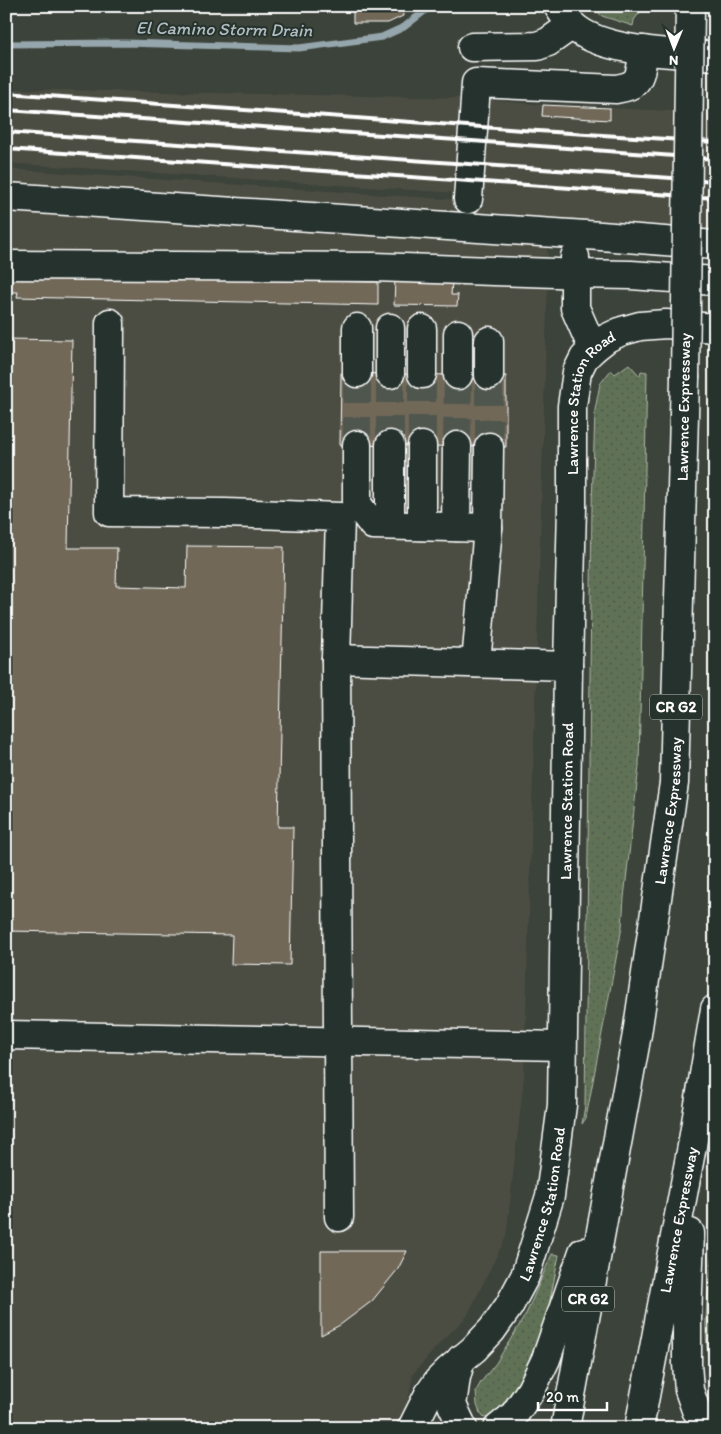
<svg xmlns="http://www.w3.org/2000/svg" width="721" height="1434" viewBox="0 0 721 1434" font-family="Itim,sans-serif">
<defs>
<pattern id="grass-dots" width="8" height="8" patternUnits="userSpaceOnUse" patternTransform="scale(1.25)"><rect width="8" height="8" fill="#607255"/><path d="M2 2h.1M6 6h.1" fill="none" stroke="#53594f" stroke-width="1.8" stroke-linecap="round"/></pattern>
</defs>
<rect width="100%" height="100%" fill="#3c433a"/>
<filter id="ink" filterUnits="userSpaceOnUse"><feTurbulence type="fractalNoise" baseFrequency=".02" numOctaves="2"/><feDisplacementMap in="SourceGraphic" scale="10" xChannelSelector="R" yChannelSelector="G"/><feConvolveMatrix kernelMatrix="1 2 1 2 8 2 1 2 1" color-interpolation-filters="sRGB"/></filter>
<g filter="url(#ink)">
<polygon fill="#4c4e43" points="6,89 465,98 543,105 715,113 715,233 547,223 548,272 524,1077 506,1237 467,1316 439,1344 413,1374 407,1404 402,1416 395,1425 384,1428 6,1428 6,169 458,200 458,193 6,163"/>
<g fill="url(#grass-dots)" stroke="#b0b8aa">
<polygon points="591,6 645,6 634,20 633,26 602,16"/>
<polygon points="629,364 640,376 641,371 647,372 639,766 624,898 622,927 586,1118 582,1124 585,1105 592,506 595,410 600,384 611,370 615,374"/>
<path d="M715,1244v154l-2,-3c-3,-26 -8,-52 -7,-77 1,-25 5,-49 9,-74z"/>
<polygon points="552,1254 559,1255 549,1305 533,1358 523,1377 493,1417 484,1418 480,1413 477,1405 476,1391 481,1382 496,1363 526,1314"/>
</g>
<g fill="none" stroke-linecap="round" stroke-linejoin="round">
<polyline stroke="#96a6ad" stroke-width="7" points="6,44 126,43 299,48 382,37 404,27 431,6"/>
</g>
<g fill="#716859" stroke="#fff">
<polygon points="346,6 403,6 403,16 388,23 353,23 353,9 346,9"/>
<polygon points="543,105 610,108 610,120 542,116"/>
<polygon points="6,277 378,282 378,305 17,297 18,292 10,292 10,297 6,297"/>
<polygon points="395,280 452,281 451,295 458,295 457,306 394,305"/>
<polygon points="6,339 72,340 68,548 117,548 116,586 186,588 187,546 284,547 278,827 293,827 290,965 231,964 232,935 6,931"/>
<polygon points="341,373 506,376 506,447 340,445"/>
<polygon points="321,1251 407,1251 398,1269 372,1301 340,1325 321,1335"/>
</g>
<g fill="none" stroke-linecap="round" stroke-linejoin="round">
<g stroke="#50564e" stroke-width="28" stroke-dasharray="28 14" stroke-linecap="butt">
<polyline points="422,374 422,446"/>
<polyline points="357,445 357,373"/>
<polyline points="390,445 390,374"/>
<polyline points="457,446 458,375"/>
<polyline points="489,447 489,375"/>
</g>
<defs>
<g id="minor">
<path d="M558,6c4,6 9,14 14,19 29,28 104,28 143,31"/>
<polyline points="472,47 537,46 548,42 572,25"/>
<polyline points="6,197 601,236 715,245"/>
<path d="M468,199l6,-83 2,-33 140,6c6,-1 15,-3 19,-7 7,-7 7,-23 8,-32"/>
<polyline points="575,257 575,308 593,349"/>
<polyline points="6,265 374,267 556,273 575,274 631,275 715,281"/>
<polyline points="110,323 109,512 225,513 340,517 336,659 339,1217"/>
<polyline points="357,328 357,373"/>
<polyline points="390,328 390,374"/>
<polyline points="422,374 422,329"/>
<polyline points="458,375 458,334"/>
<polyline points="489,375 489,341"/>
<polyline points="357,445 357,504 373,525 488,528"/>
<polyline points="390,525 390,445"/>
<polyline points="422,526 422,446"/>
<polyline points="456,527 457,446"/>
<polyline points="336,659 568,666"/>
<polyline points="476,663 488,528 489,447"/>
<polyline points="6,1035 562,1046"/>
<polyline points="461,1359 456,1377 452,1405 463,1428"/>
<path id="s1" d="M412,1428l17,-34 9,-13 11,-11 25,-21 18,-19 17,-24 16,-30 25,-80 12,-91 6,-439 4,-159v-101l5,-34 7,-14 9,-9 14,-11 15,-7 18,-5 26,-2 49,4"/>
</g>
<g id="highway">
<polyline points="690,1233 687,1319 687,1364 689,1390 696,1410 710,1428"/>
<polyline points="498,1428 514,1415 531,1390 546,1359 583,1252"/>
<path id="s2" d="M565,1428l72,-394 37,-251 11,-405"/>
<path id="s3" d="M639,1428l53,-282 23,-137"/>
</g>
</defs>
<use href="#minor" stroke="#fff" stroke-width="31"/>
<use href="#highway" stroke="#fff" stroke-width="31"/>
<use href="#minor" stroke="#26332d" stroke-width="28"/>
<use href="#highway" stroke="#26332d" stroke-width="28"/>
<g stroke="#fff" stroke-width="4">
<polyline points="6,93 522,130 715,142"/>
<polyline points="6,110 472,141 715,159"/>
<polyline points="6,132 715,181"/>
<polyline points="6,149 715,198"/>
</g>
<defs>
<polyline id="highway-bridge" points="685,378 690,6"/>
</defs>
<use href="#highway-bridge" stroke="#fff" stroke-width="31" stroke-linecap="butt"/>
<use href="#highway-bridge" stroke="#26332d" stroke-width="28"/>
</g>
</g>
<g text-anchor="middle" stroke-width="4" stroke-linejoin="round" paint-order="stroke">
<g fill="#26332d" stroke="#bec2c0" stroke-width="1">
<rect x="650" y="694.5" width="52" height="25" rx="4"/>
<rect x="562" y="1286.5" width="52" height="25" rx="4"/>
</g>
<g font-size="15" font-weight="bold" fill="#fff">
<text x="676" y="712">CR G2</text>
<text x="588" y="1304">CR G2</text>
</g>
<g font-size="16" fill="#fff" stroke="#26332d">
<text dy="6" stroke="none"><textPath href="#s1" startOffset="1076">Lawrence Station Road</textPath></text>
<text transform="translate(683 407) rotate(-89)" y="6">Lawrence Expressway</text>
<text dy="6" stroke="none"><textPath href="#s1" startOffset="671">Lawrence Station Road</textPath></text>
<text dy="6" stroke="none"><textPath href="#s2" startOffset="626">Lawrence Expressway</textPath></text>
<text dy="6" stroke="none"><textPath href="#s1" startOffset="266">Lawrence Station Road</textPath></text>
<text dy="6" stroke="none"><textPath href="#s3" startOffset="212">Lawrence Expressway</textPath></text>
</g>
<g font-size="18" font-style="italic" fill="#b0bcc1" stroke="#26332d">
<text transform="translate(224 29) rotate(1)" y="6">El Camino Storm Drain</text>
</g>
</g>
<rect width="721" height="1434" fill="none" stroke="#26332d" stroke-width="25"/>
<rect x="12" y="12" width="696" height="1409" fill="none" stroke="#fff" stroke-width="2" filter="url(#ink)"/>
<g transform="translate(674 48) rotate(181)" stroke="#26332d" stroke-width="4" paint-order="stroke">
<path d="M0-4L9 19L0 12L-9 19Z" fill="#ffffff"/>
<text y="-8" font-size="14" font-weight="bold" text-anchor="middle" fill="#ffffff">N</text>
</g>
<path d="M538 1402v8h69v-8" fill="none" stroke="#ffffff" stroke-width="2.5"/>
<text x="546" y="1402" font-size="15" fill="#ffffff" stroke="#26332d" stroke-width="4" paint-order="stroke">20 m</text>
</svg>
